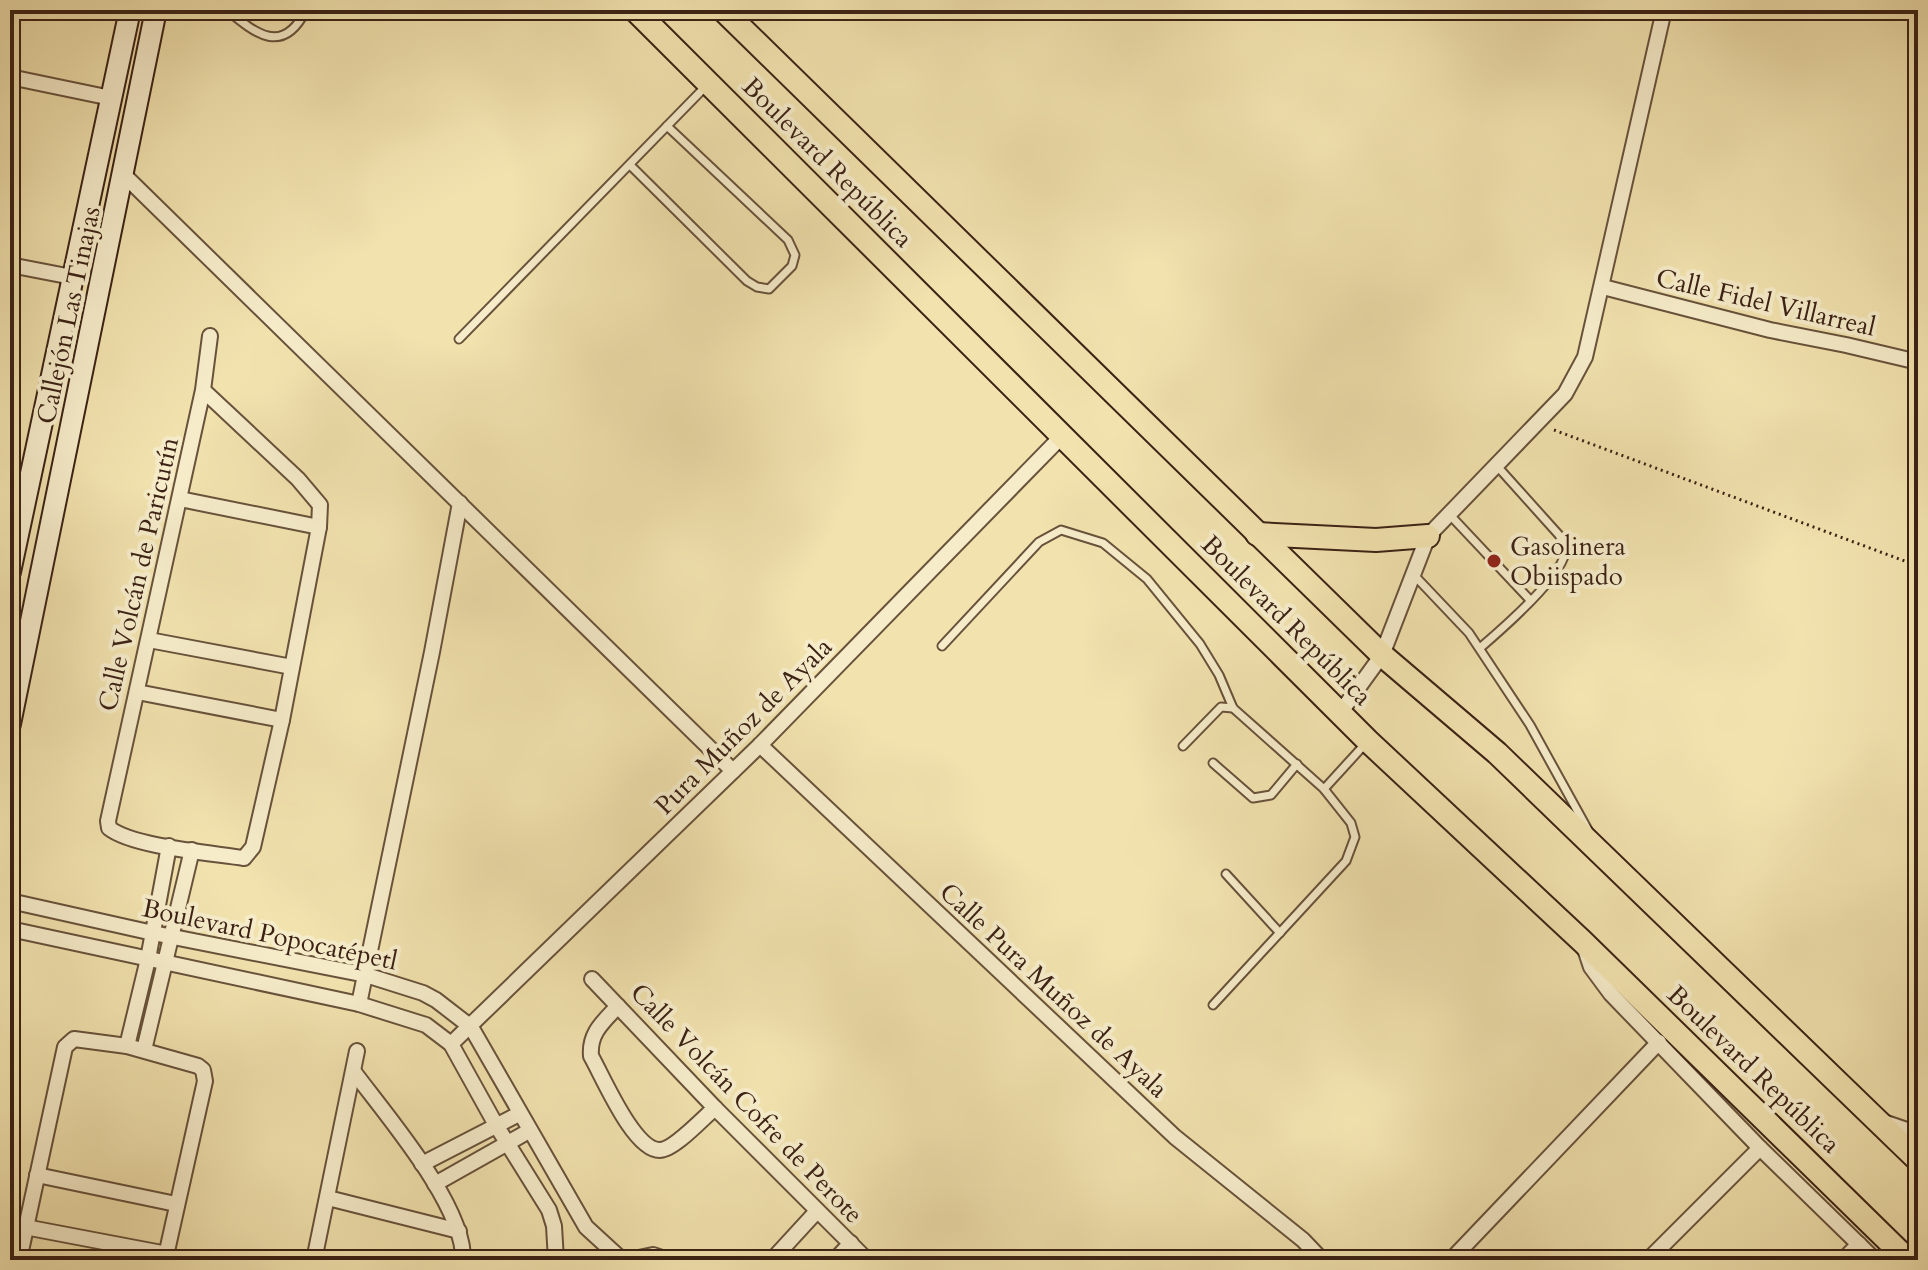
<svg xmlns="http://www.w3.org/2000/svg" width="1928" height="1270" viewBox="0 0 1928 1270" font-family="Cardo,serif">
<rect width="100%" height="100%" fill="#f1e2ae"/>
<filter id="stains"><feTurbulence type="fractalNoise" baseFrequency=".0025" numOctaves="4"/><feColorMatrix values="0 0 0 0 .2 0 0 0 0 .09 0 0 0 0 .02 0 0 0 .5 -.17"/></filter>
<radialGradient id="worn" r=".72"><stop offset=".6" stop-color="#630" stop-opacity="0"/><stop offset="1" stop-color="#630" stop-opacity=".3"/></radialGradient>
<g fill="none" stroke-linecap="round" stroke-linejoin="round">
<defs>
<g id="service">
<path d="M227,10c29,24 56,46 79,0"/>
<polyline points="630,165 747,281 757,287 769,289 792,266 795,255 788,240 667,126"/>
<polyline points="459,339 707,85"/>
<polyline points="1449,514 1530,600"/>
<polyline points="1414,575 1469,633 1530,725 1588,830"/>
<polyline points="942,646 1039,542 1061,530 1103,543 1147,579 1200,644 1219,675 1233,708 1324,789 1351,823 1355,837 1346,861 1213,1005"/>
<path d="M1480,648c21,-18 80,-69 85,-95 1,-8 -2,-11 -6,-18l-62,-69"/>
<polyline points="1183,746 1221,707 1233,708"/>
<polyline points="1213,763 1253,798 1271,795 1297,764"/>
<polyline points="1324,789 1366,743"/>
<polyline points="1226,874 1280,933"/>
</g>
<g id="minor">
<polyline points="10,77 111,98"/>
<polyline points="124,175 733,771"/>
<polyline points="10,265 72,277"/>
<polyline points="1603,287 1770,330 1846,345 1918,362"/>
<path d="M203,390l95,89 22,26 -1,22 -37,193 -29,127 -9,11c-32,-5 -111,-11 -135,-30l-1,-7 95,-431 7,-54"/>
<polyline points="180,499 319,527"/>
<polyline points="149,640 292,667"/>
<polyline points="137,692 282,720"/>
<polyline points="1340,713 1382,655 1428,536 1565,394 1585,357 1664,10"/>
<polyline points="760,745 1175,1137 1303,1240 1322,1260"/>
<polyline points="10,901 153,933 366,975 423,993 436,1000 471,1027 586,1227 622,1260"/>
<polyline points="10,929 359,1004 426,1025 451,1044 496,1125 549,1210 554,1226 556,1260"/>
<polyline points="1585,949 1591,967 1611,994 1760,1148 1875,1260"/>
<polyline points="592,979 715,1108 867,1260"/>
<polyline points="359,1004 432,652 460,503"/>
<path d="M618,1006c-15,16 -29,27 -27,50 12,21 43,95 69,94 14,0 44,-33 55,-42"/>
<polyline points="451,1044 760,745 1063,435"/>
<polyline points="127,1046 148,959 169,846"/>
<polyline points="144,1050 192,850"/>
<path d="M354,1072c32,43 111,134 109,188"/>
<polyline points="422,1164 519,1114"/>
<polyline points="37,1175 176,1204"/>
<polyline points="435,1184 529,1131"/>
<polyline points="328,1198 459,1231"/>
<polyline points="25,1227 167,1254"/>
<polyline points="19,1260 65,1047 74,1039 127,1046 198,1066 203,1070 205,1081 165,1260"/>
<polyline points="314,1260 357,1051"/>
<polyline points="629,1260 653,1255 668,1260"/>
<polyline points="772,1260 817,1211"/>
<polyline points="835,1260 851,1243"/>
<polyline points="1451,1260 1659,1042"/>
<polyline points="1648,1260 1760,1148"/>
<polyline points="1843,1260 1859,1244"/>
</g>
<polyline id="tertiary" points="1883,1124 1918,1136"/>
<g id="secondary">
<polyline points="10,572 130,10"/>
<polyline points="10,724 156,10"/>
</g>
<g id="primary">
<polyline points="635,10 1368,741 1583,942 1908,1260"/>
<polyline points="723,10 1382,655 1497,753 1918,1160"/>
<polyline points="1257,534 1376,540 1428,536"/>
</g>
</defs>
<use href="#service" stroke="#68523b" stroke-width="11"/>
<use href="#minor" stroke="#68523b" stroke-width="18"/>
<use href="#tertiary" stroke="#68523b" stroke-width="22"/>
<use href="#secondary" stroke="#3b2215" stroke-width="24"/>
<use href="#primary" stroke="#3b2215" stroke-width="26"/>
<polyline stroke="#3b2215" stroke-width="3" stroke-dasharray="2 4" stroke-linecap="butt" points="1554,430 1918,566"/>
<use href="#service" stroke="#f6ecca" stroke-width="7"/>
<use href="#minor" stroke="#f6ecca" stroke-width="14"/>
<use href="#tertiary" stroke="#f6ecca" stroke-width="18"/>
<use href="#secondary" stroke="#f6ecca" stroke-width="20"/>
<use href="#primary" stroke="#f1e2ae" stroke-width="22"/>
</g>
<circle fill="#8f2418" stroke="#f6ecca" stroke-width="3" cx="1494" cy="561" r="8"/>
<g text-anchor="middle" stroke-width="8" stroke-linejoin="round" paint-order="stroke">
<g font-size="26" fill="#3b2215" stroke="#f6ecca">
<text transform="translate(828 162) rotate(45)" y="9">Boulevard República</text>
<text transform="translate(1766 302) rotate(13)" y="9">Calle Fidel Villarreal</text>
<text transform="translate(68 315) rotate(-78)" y="9">Callejón Las Tinajas</text>
<text transform="translate(138 574) rotate(-77)" y="9">Calle Volcán de Paricutín</text>
<text transform="translate(1287 620) rotate(45)" y="9">Boulevard República</text>
<text transform="translate(743 726) rotate(-45)" y="9">Pura Muñoz de Ayala</text>
<text transform="translate(270 934) rotate(12)" y="9">Boulevard Popocatépetl</text>
<text transform="translate(1054 990) rotate(43)" y="9">Calle Pura Muñoz de Ayala</text>
<text transform="translate(1754 1069) rotate(44)" y="9">Boulevard República</text>
<text transform="translate(747 1103) rotate(46)" y="9">Calle Volcán Cofre de Perote</text>
</g>
<g font-size="26" fill="#3b2215" stroke="#f6ecca" text-anchor="start">
<text x="1510" y="555">Gasolinera<tspan x="1510" dy="30">Obiispado</tspan></text>
</g>
</g>
<rect width="1928" height="1270" fill="none" stroke="#f1e2ae" stroke-width="40"/>
<rect x="12" y="12" width="1904" height="1246" fill="none" stroke="#3b2215" stroke-width="4"/>
<rect x="20" y="20" width="1888" height="1230" fill="none" stroke="#3b2215" stroke-width="2"/>
<rect width="100%" height="100%" filter="url(#stains)"/>
<rect width="100%" height="100%" fill="url(#worn)"/>
</svg>
